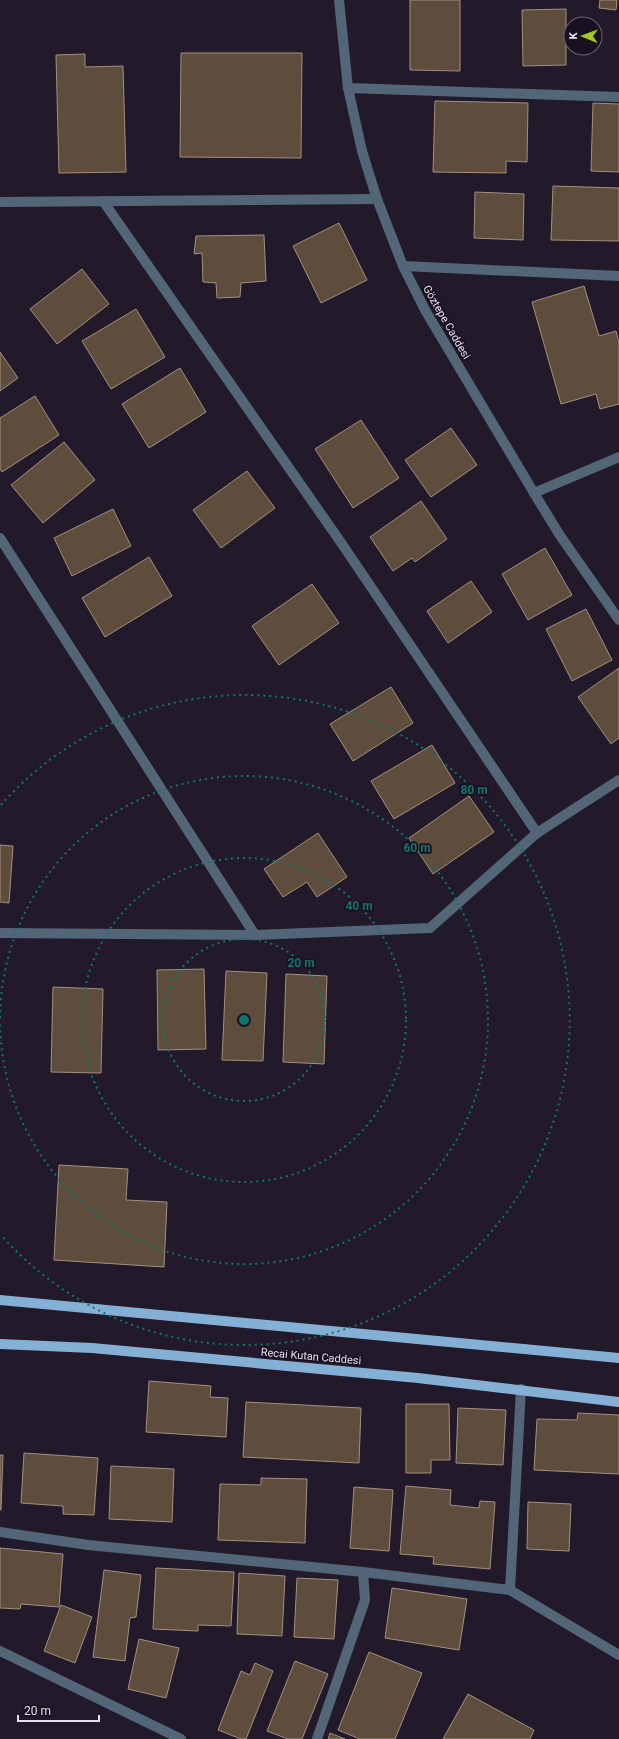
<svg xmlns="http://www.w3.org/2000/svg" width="619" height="1739" viewBox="0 0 619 1739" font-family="Roboto,sans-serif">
<rect width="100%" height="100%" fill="#221a2b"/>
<g fill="#5e4d3c" stroke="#a3907e">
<polygon points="410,0 460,0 460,71 410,70"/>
<polygon points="600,0 617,0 616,10 599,8"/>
<polygon points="566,9 566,65 523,66 522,10"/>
<polygon points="181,53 302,53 301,158 180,157"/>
<polygon points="85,54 85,67 123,66 126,172 59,173 56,55"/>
<polygon points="435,101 528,103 527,162 506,161 506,173 433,172"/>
<polygon points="593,103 619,104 619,172 591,171"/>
<polygon points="553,186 619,188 619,241 551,240"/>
<polygon points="475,192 524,194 523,240 474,238"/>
<polygon points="339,223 367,280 321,303 293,246"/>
<polygon points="264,235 266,281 241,283 240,297 217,298 216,283 203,282 202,253 194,254 196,236"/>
<polygon points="82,269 109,304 57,344 30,309"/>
<polygon points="584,286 599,336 616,331 619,343 619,404 600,409 596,394 561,404 532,302"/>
<polygon points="136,309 165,357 111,389 82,341"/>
<polygon points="0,352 18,378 0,391"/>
<polygon points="180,368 206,412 149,448 122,404"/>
<polygon points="35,396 59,435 2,472 0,469 0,418"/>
<polygon points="361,420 399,478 353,508 315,449"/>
<polygon points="451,428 477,465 431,497 405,460"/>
<polygon points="64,442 95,480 43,523 11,485"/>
<polygon points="247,471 275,508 221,548 193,510"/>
<polygon points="421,501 447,539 415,562 412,558 393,571 370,537"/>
<polygon points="113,509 131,546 72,576 54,538"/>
<polygon points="545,548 572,595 528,620 502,574"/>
<polygon points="149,557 172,596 105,637 82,598"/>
<polygon points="471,581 492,612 448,643 427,611"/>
<polygon points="312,584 339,623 279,665 252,626"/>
<polygon points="586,609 612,660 572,681 546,629"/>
<polygon points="619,668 619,738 611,744 578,697"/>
<polygon points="391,687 413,723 353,761 330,724"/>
<polygon points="432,745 455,783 394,819 371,781"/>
<polygon points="469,796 494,832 433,874 409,838"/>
<polygon points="318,833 347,877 317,897 307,882 283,897 264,869"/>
<polygon points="0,845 13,846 9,903 0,902"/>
<polygon points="204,969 206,1049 158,1050 157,970"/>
<polygon points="226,971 267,973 263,1061 222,1060"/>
<polygon points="286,974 327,976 324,1064 283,1062"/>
<polygon points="53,987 103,989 101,1073 51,1072"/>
<polygon points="59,1165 128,1169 126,1200 167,1202 164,1267 54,1260"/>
<polygon points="149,1381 211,1386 210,1397 228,1398 226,1437 146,1432"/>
<polygon points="246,1402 361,1408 359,1463 243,1457"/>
<polygon points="406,1404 449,1404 450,1460 431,1460 431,1473 406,1473"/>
<polygon points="458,1408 506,1410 503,1465 456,1463"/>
<polygon points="578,1413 619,1415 619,1474 534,1470 537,1419 577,1420"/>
<polygon points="24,1453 98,1458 94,1515 63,1514 63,1506 21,1503"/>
<polygon points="0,1455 3,1455 1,1510 0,1510"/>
<polygon points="111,1466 174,1469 172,1522 109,1519"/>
<polygon points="261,1478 307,1479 305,1543 218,1540 220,1484 261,1485"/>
<polygon points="406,1486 451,1490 450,1505 479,1508 480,1501 495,1502 490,1569 433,1564 434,1557 400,1554"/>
<polygon points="354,1487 393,1490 389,1551 350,1548"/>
<polygon points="528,1502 571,1504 569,1551 527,1549"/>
<polygon points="0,1548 63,1554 59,1607 21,1604 20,1609 0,1608"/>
<polygon points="156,1568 234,1572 231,1626 198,1625 198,1631 153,1629"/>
<polygon points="104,1570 141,1575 136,1617 130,1618 125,1661 93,1657"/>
<polygon points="239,1573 285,1576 282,1636 237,1634"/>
<polygon points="297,1578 338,1580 334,1639 294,1637"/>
<polygon points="392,1588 467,1599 459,1650 385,1638"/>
<polygon points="61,1605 92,1617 75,1663 44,1651"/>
<polygon points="139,1639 179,1648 166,1698 128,1689"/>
<polygon points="369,1652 422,1673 395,1739 360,1739 338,1730"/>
<polygon points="295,1661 328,1674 302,1739 288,1739 267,1731"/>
<polygon points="255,1663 273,1671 246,1739 241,1739 218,1730 241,1671 250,1675"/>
<polygon points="468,1694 534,1730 530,1739 443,1739"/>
<polygon points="330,1733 345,1739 328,1739"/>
</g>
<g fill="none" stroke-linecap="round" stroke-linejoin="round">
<g stroke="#526678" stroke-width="10">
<polyline points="339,0 348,88 362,151 377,199 403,266 425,310 534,493 559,534 619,620"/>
<polyline points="348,88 619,97"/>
<polyline points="103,201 342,544 537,833"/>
<polyline points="0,202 377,199"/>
<polyline points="403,266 619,276"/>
<polyline points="534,493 619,457"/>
<polyline points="0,538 255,935"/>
<polyline points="0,933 255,935 430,928 537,833 619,780"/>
<polyline points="0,1532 88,1545 363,1572 510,1590 619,1655"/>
<polyline points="510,1590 521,1389"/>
<polyline points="0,1651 181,1739"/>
<polyline points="317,1739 365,1600 363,1572"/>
</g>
<g stroke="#85b0d5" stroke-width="10">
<polyline points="0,1300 619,1358"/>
<polyline points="0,1344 92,1348 418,1378 619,1402"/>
</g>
</g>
<g fill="none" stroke="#0f766e" stroke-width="2" stroke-dasharray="2 4">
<circle cx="244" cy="1020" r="81"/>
<circle cx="244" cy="1020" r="162"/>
<path d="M0 1018A244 244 0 1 1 0 1022"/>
<path d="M1 805A325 325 0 1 1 1 1235"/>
</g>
<g text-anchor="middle" stroke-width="3.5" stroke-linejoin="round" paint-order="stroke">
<g font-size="11" fill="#e4dfeb" stroke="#191121">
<text transform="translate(447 322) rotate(60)" y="4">Göztepe Caddesi</text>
<text transform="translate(311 1356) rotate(5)" y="4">Recai Kutan Caddesi</text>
</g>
</g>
<circle cx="244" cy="1020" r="6" fill="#0f766e" stroke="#191121" stroke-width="2"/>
<g font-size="12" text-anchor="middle" font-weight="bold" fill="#0f766e" stroke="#191121" stroke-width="3.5" stroke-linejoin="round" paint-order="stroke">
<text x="474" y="794">80 m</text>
<text x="417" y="852">60 m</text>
<text x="359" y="910">40 m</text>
<text x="301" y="967">20 m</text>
</g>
<g transform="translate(583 36) rotate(271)"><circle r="19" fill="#191121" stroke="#6a6372"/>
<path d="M0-3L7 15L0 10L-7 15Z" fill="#a5c822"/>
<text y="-6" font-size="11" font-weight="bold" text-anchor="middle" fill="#e4dfeb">K</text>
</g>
<path d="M18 1715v6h81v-6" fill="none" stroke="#e4dfeb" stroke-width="2"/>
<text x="24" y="1715" font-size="12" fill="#e4dfeb" stroke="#191121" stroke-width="3" paint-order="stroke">20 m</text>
</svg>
